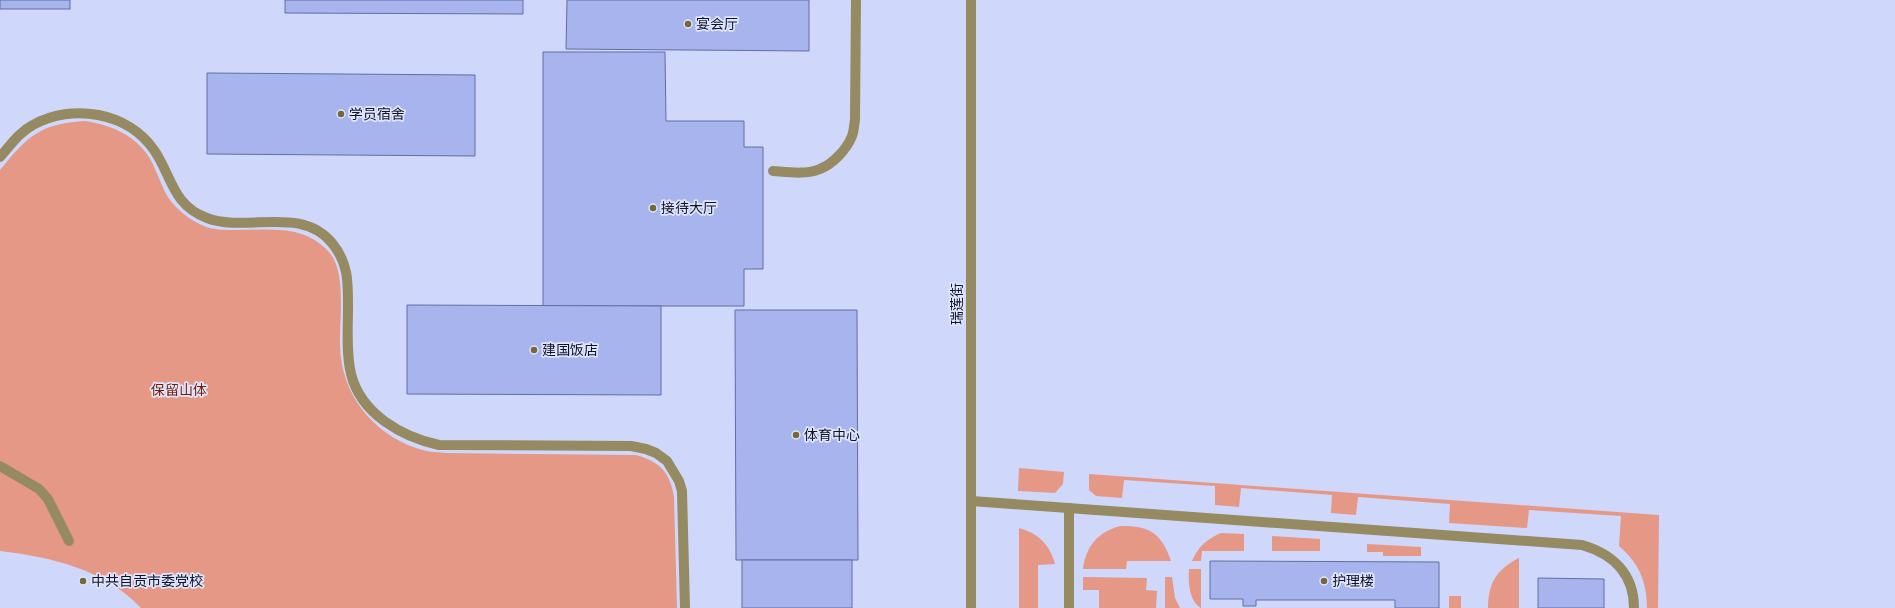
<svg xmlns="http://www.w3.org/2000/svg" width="1895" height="608" viewBox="0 0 1895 608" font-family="'Public Sans','Noto Sans SC',sans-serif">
<rect width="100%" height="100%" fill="#cfd7fb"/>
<g fill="#e59885">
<path d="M85,121c25,4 49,13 64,36 6,10 10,22 15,33 8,17 25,30 42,37 9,3 20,3 30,3 34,0 68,-6 93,22 18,20 10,68 11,94 1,47 32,87 76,102 10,4 20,4 30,5l190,2c24,7 34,17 38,42l3,111h-536c-37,-39 -90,-51 -141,-57v-381c28,-34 39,-46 85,-49z"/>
<polygon points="1019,468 1064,472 1063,484 1055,493 1018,491"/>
<path d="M1089,474l570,41 -1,93h-11c0,-26 -8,-45 -28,-62l2,-30 -92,-6 -2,18 -78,-5 1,-19 -92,-7 -2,18 -25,-2 1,-18 -91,-7 -2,19 -24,-2v-19l-91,-6 -2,18 -26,-2 -7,-6z"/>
<path d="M1120,526c28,-1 42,7 51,35h-44l-1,8h-43c3,-23 15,-37 37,-43z"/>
<path d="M1019,528c19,5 31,17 36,36l-17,1v43h-19z"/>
<path d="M1221,533l23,1v17h-42l-1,10h-9c6,-14 15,-22 29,-28z"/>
<polygon points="1272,536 1320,539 1320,551 1272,551"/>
<polygon points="1367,544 1421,547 1421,556 1383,556 1383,552 1367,552"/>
<path d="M1519,558v50h-31c0,-25 9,-39 31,-50z"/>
<path d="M1189,569h12v39c-12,-6 -13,-27 -12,-39z"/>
<polygon points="1083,577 1147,578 1146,590 1157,591 1156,608 1099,608 1099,590 1083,590"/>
<polygon points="1165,577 1172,577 1175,598 1180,608 1165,608"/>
<rect x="1449" y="596" width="12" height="12"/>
</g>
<g fill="#a7b4ed" stroke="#636ea2">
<rect x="0" y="0" width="70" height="9"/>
<polygon points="285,0 523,0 523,14 285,13"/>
<polygon points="567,0 809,0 809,51 566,49"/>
<polygon points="543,52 665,52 666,121 744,121 744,147 763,147 763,269 744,269 744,306 543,306"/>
<polygon points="207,73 475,75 475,156 207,154"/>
<polygon points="407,305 661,306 661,395 407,394"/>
<polygon points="735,310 857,310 858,560 736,560"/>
<rect x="742" y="560" width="110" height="48"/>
<polygon points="1210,561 1439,562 1439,608 1395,608 1395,600 1256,600 1256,606 1243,606 1243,599 1210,599"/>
<polygon points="1538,578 1604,579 1604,608 1538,608"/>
</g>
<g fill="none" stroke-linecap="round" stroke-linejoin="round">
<g stroke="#958a62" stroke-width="10">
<path d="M0,157c10,-11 19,-25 33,-32 39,-22 95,-13 121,25 18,26 18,55 53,68 40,15 94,-13 125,25 17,21 16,40 16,65 0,22 -2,45 3,66 10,40 51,63 88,71l192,1 15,3 10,4 11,8 12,20 3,10 3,117"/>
<path d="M773,171c14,1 33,4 47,-2 13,-5 27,-20 32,-33 2,-5 2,-11 3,-16l1,-120"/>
<polyline points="0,466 39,489 48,499 69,541"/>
<path d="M971,501l611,44c31,9 52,29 52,63"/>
<polyline points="1069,608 1069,508"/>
</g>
<polyline stroke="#958a62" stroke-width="10" points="971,608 971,0"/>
</g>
<g fill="#766835" stroke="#dfe5fd" stroke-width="1.5">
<circle cx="688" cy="24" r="4"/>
<circle cx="341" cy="114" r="4"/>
<circle cx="653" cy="208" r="4"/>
<circle cx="534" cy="350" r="4"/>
<circle cx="796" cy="435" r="4"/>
<circle cx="83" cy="581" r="4"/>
<circle cx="1324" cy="581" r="4"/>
</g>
<g text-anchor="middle" stroke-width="3.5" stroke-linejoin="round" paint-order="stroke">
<g font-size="14" fill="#0f1327" stroke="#dfe5fd" text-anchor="start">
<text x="696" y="29">宴会厅</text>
<text x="349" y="119">学员宿舍</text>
<text x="661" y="213">接待大厅</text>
<text x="542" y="355">建国饭店</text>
<text x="804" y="440">体育中心</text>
<text x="91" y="586">中共自贡市委党校</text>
<text x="1332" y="586">护理楼</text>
</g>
<g font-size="14" fill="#0f1327" stroke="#dfe5fd">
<text transform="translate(957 304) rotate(-90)" y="5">瑞莲街</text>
</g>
<g font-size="14" fill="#761d07" stroke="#dfe5fd">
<text x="179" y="395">保留山体</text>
</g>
</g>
</svg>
